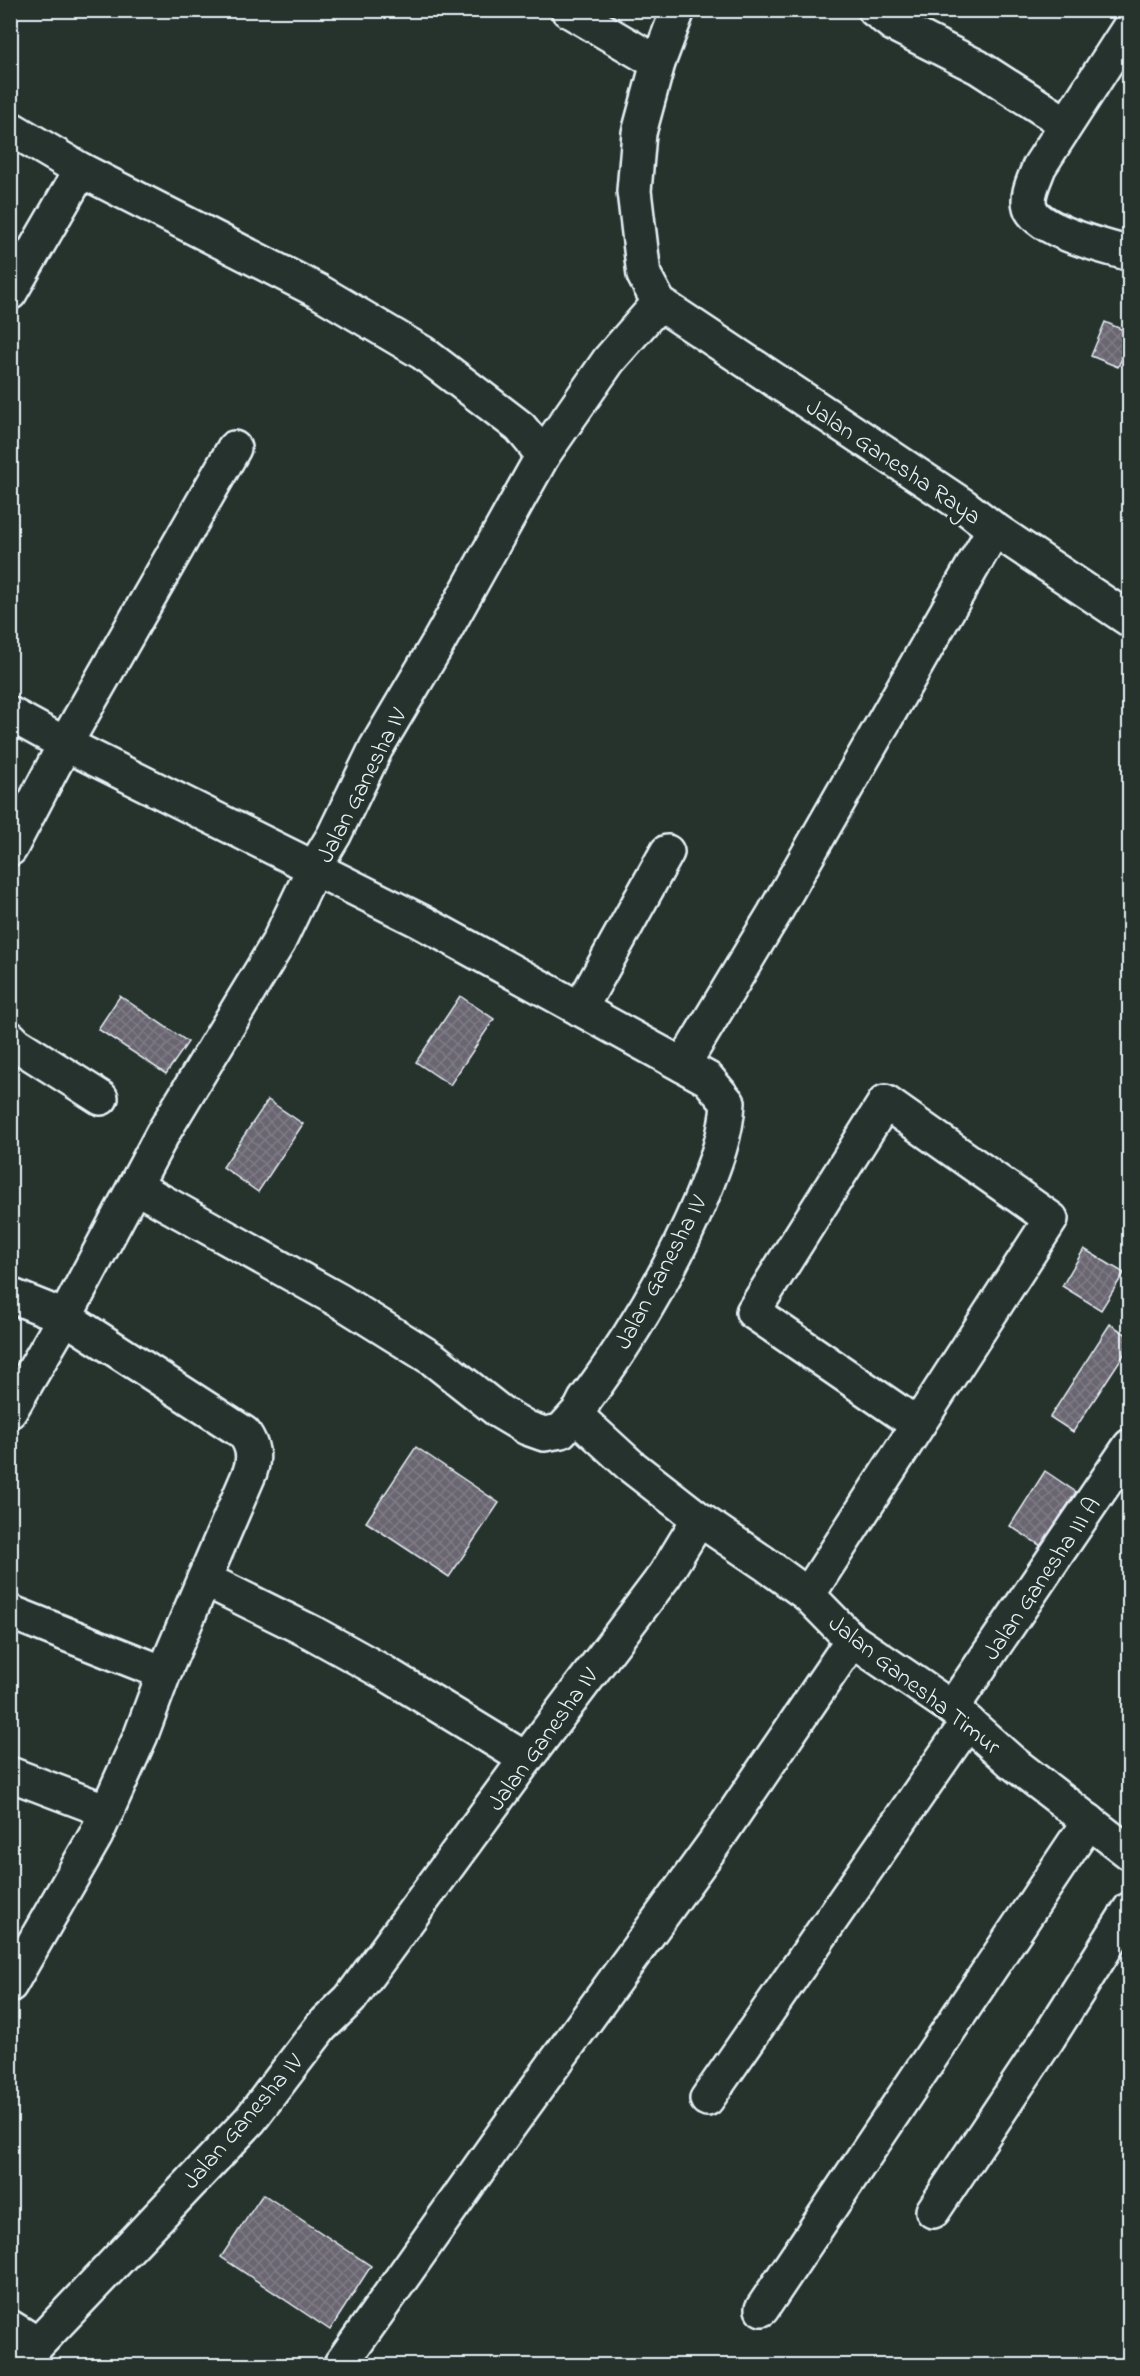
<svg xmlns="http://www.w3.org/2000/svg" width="1140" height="2376" viewBox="0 0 1140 2376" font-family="'Indie Flower',sans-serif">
<defs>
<pattern id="building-cross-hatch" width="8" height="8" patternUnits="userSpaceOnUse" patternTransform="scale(1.5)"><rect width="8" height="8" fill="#6b6671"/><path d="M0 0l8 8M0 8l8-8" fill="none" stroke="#807c86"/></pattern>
</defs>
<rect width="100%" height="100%" fill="#26332d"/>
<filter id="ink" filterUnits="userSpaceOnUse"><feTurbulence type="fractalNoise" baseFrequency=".0167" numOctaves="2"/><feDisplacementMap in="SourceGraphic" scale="12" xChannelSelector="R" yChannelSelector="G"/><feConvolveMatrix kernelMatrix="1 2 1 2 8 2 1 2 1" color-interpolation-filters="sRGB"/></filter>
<g filter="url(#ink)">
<g fill="url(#building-cross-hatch)" stroke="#e8f1f8" stroke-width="1.5">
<polygon points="1105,322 1130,333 1130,340 1118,367 1091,356"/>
<polygon points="120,996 188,1042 166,1074 98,1029"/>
<polygon points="460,996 494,1019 450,1085 416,1062"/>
<polygon points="268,1100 303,1124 258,1192 223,1167"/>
<polygon points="1084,1249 1124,1273 1101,1310 1062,1286"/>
<polygon points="1110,1324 1130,1337 1130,1345 1073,1432 1050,1417"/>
<polygon points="416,1447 499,1503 449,1577 366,1522"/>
<polygon points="1045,1471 1076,1492 1041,1546 1010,1526"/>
<polygon points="263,2194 371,2266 330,2330 221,2257"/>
</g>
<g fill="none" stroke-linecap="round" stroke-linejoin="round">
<defs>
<g id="minor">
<polyline points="568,10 658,63"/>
<polyline points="678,10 658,63 639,133 634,191 644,275 659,303 964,506 994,529 1130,620"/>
<polyline points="875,10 893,24 978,67 1065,123"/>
<path d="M1130,26l-91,141c-4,12 -13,27 -9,40 7,24 77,40 100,47"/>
<polyline points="10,128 81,170 318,291 423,353 520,427 543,455"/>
<polyline points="10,293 81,170"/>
<path d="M659,303l-50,57 -66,95 -106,190 -61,103 -42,87 -20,33 106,53 288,158 20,24c-2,35 -14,63 -27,96 -30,71 -70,139 -116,201l-5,10 2,11 49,45 68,53 65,44 44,32 44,45 100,68 60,54 118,91"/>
<polyline points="10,714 65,744 314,868 278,943 163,1133 65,1317 10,1411"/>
<polyline points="10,849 65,744 234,448"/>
<polyline points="580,1009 667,852"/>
<polyline points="10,1038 16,1044 101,1098"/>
<polyline points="683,1065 774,914 994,529"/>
<polyline points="136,1187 340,1301 433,1359 500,1412 527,1428 544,1434 561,1431 580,1410"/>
<path d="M10,1295l55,22 179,116c9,13 11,24 6,39l-46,107"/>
<path d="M808,1595c81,-125 162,-251 243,-376l-166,-117 -132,210 165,113"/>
<polyline points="10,1612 164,1673"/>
<polyline points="952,1708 1130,1446"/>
<polyline points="10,1774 107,1811"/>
<polyline points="10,1985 96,1835 141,1735 164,1673 204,1579 313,1633 385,1673 526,1759"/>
<polyline points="707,2099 968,1722"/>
<polyline points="933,2211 1049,2037 1130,1909"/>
<polyline points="762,2309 1089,1821"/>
<polyline points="10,2327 36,2343"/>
<polyline points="17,2366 250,2120 321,2027 350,1999 526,1759 665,1575 699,1519"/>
<polyline points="343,2366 341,2364 502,2136 715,1842 852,1640"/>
</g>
</defs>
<use href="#minor" stroke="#e8f1f8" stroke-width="38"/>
<use href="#minor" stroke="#26332d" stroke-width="33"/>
</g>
</g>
<g text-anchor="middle" stroke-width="6" stroke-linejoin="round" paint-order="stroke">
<g font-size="24" fill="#e8f1f8" stroke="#26332d">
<text transform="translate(894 461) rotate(34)" y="8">Jalan Ganesha Raya</text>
<text transform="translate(361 785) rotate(-63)" y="8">Jalan Ganesha IV</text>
<text transform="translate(660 1272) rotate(-62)" y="8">Jalan Ganesha IV</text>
<text transform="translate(1041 1578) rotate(-56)" y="8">Jalan Ganesha III A</text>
<text transform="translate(915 1684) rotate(38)" y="8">Jalan Ganesha Timur</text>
<text transform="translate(542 1739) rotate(-54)" y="8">Jalan Ganesha IV</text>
<text transform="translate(242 2121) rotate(-49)" y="8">Jalan Ganesha IV</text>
</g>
</g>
<rect width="1140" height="2376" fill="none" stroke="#26332d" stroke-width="36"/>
<rect x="18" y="18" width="1104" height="2340" fill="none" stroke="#e8f1f8" stroke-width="2" filter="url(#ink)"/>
</svg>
